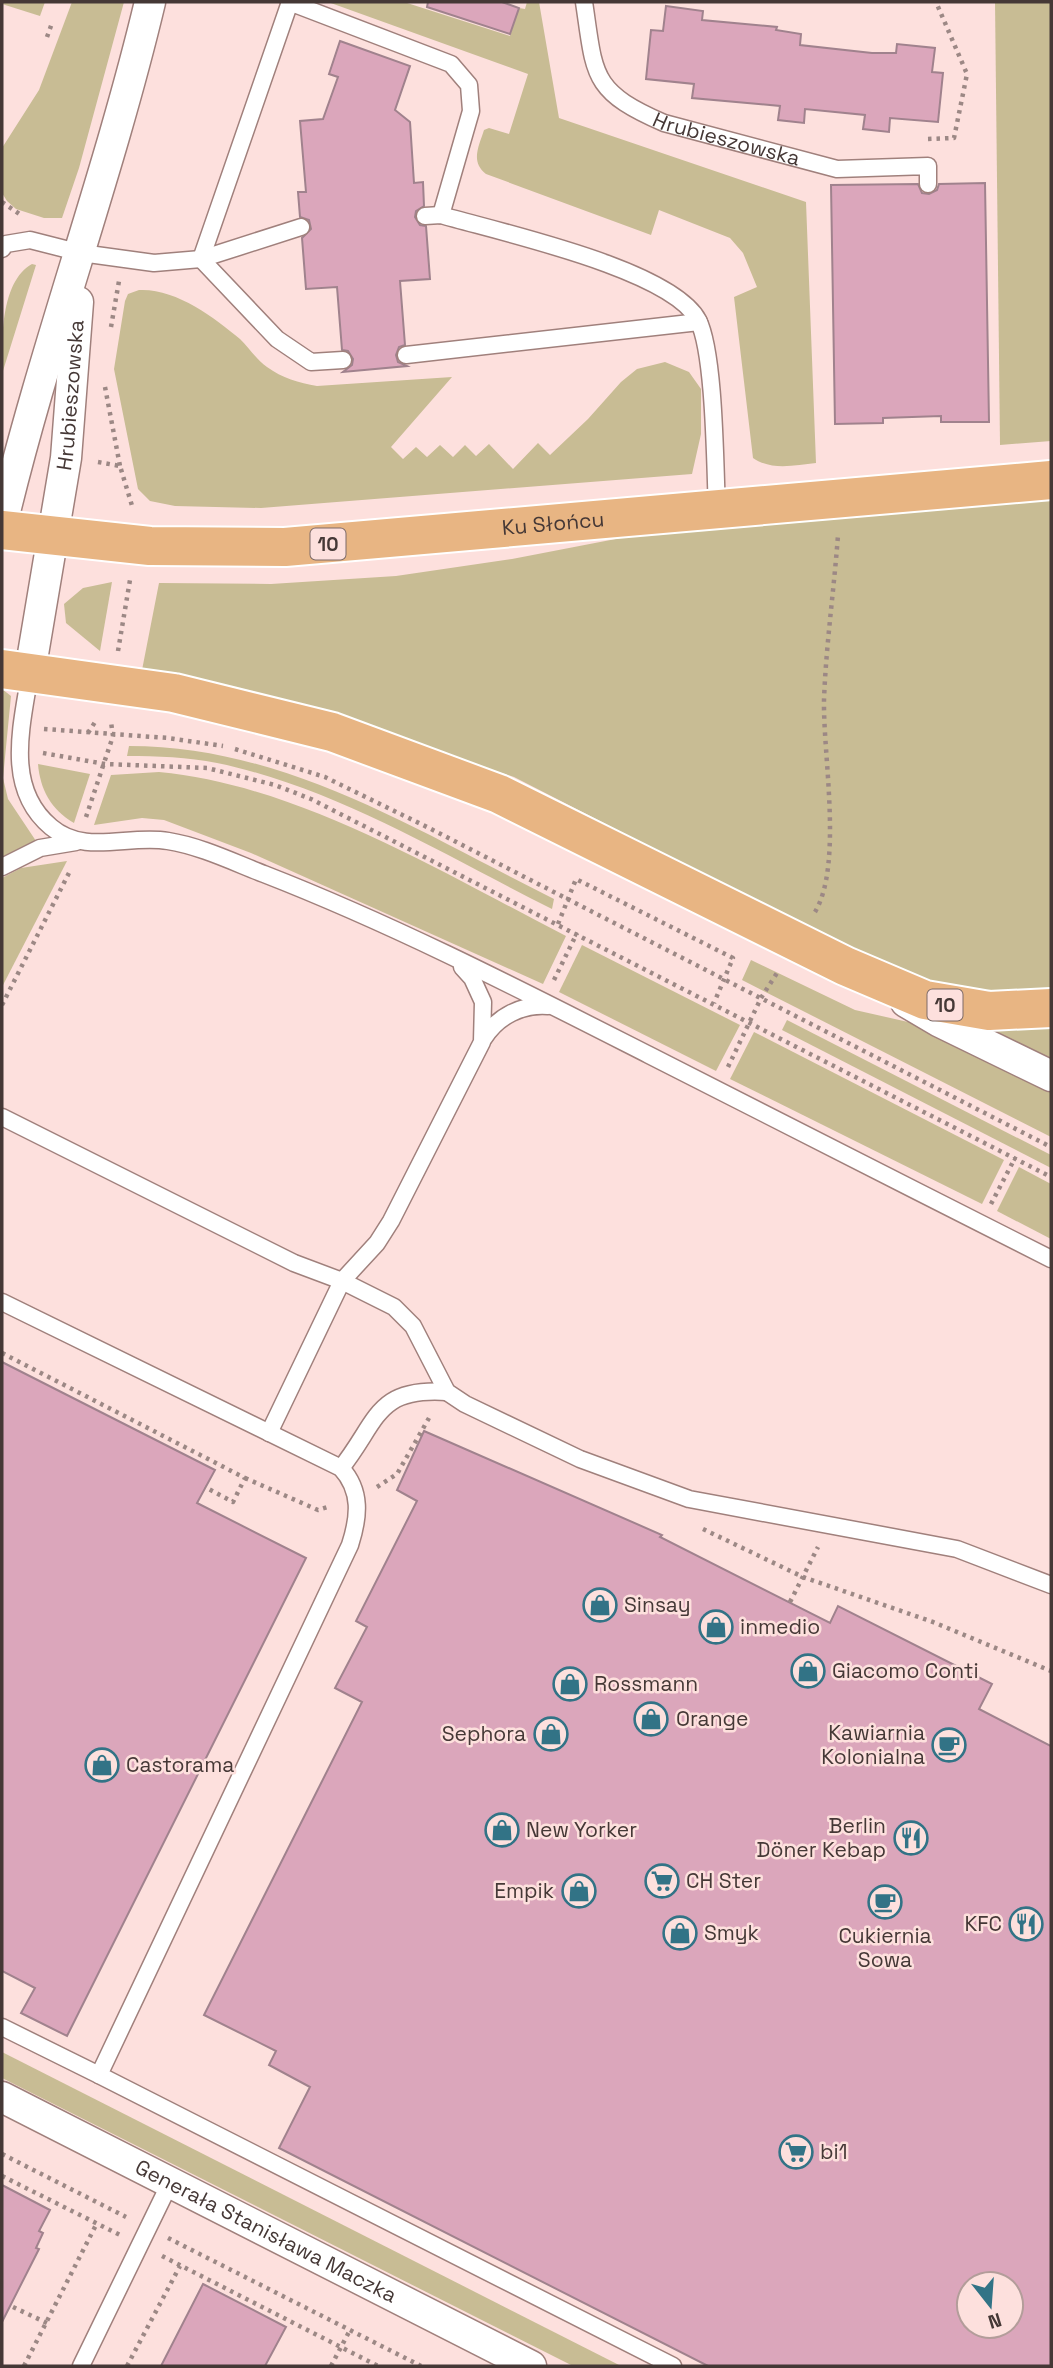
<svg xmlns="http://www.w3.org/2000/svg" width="1053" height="2368" viewBox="0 0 1053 2368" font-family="'Space Grotesk',sans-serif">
<rect width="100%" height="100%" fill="#fde0dd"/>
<g fill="#c8bc94">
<polygon points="2,2 45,2 40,16 2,4"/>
<polygon points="72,2 124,2 79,168 62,218 44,218 16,209 7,201 2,193 2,148 39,90"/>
<path d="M328,2h76l106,34 9,-28 6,1 2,-7h12l20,116 247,84 10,261c-21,2 -44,8 -63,-5l-19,-161 23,-10 -14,-34 -13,-15 -71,-28 -8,25 -165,-61c-16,-12 -7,-28 -2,-44l5,-2 20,6 19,-60z"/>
<polygon points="995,2 1051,2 1051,441 1000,445"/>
<path d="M32,264l4,1 -34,109c0,-34 -2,-92 30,-110z"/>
<path d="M139,290c36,-2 75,27 101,49 9,9 16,20 27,28 15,11 32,16 50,19l135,-9 -61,70 12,12 13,-12 11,10 13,-12 13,12 12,-12 11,11 13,-12 24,25 25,-26 12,12 38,-36 33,-37 16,-13 28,-7 24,10 12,17v45l-9,40 -431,34 -86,-2 -25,-5 -12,-12 -24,-120 11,-68 3,-7z"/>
<polygon points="1051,500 1051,989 986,992 927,981 854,951 514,777 270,698 142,670 159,583 271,584 396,576 512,559 626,537"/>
<polygon points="112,582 100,651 66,623 64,604 83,588"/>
<polygon points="2,689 11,696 3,778 8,799 36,841 2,859"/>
<path d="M129,746c157,0 288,85 425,153l-2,10c-106,-53 -218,-122 -335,-146 -29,-6 -60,-7 -90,-7z"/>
<path d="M38,764l52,10 -16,49c-23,-13 -34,-34 -36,-59z"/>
<path d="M159,772c140,13 282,100 407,164l-23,48 -292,-131 -87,-33 -22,-2 -48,7 17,-50z"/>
<polygon points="67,861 2,987 2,878 21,868"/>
<polygon points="582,945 740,1025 716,1071 559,992"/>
<polygon points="751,960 855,1010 917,1024 1051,1092 1051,1137 742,980"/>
<polygon points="787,1020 1051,1155 1051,1168 782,1030"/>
<polygon points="1051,1026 1051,1063 989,1032 989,1029"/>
<polygon points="754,1032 1004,1160 982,1204 730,1079"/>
<polygon points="1019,1167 1051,1184 1051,1239 997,1211"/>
<polygon points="2,2052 621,2366 573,2366 2,2078"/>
</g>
<g fill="#dba6bb" stroke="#a0828d" stroke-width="2" fill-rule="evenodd">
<polygon points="428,2 502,2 519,8 510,34 427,7"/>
<polygon points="666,6 703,11 702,20 777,27 776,30 801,34 800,45 872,53 896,53 897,44 935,48 932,72 943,73 938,122 890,118 889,132 863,129 865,115 805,109 804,123 778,120 780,106 692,98 694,84 646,79 651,30 663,31"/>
<polygon points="340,41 410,66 395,110 410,122 414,183 423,182 424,206 416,211 415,217 420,225 426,226 430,279 400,281 405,345 399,347 396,355 398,362 407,366 343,372 352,365 353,359 348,351 342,350 337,287 306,289 302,238 311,229 309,220 300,217 298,192 306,192 300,121 323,119 338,77 329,74"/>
<polygon points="985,183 989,422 941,422 941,416 883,418 883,423 835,424 831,185 918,184 922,193 929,194 937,190 939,184"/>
<polygon points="2,1362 215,1470 197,1503 306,1558 67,2036 21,2013 35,1988 2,1971"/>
<path d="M424,1431l238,104 -2,2 170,86 8,-17 154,78 -13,25 72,37v620h-343l-429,-218 31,-61 -41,-22 7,-14 -72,-36 158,-313 -27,-14 32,-61 -11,-6 61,-120 -20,-11zM969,2284h42v42h-42z"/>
<polygon points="2,2185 50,2210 39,2231 43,2233 36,2248 39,2249 2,2322"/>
<polygon points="203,2284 286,2327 265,2366 161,2366"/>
</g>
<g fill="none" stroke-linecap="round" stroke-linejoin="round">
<defs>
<g id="service">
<polyline points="289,2 451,64 469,85 471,111 441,215"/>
<path id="s1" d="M584,2c11,73 6,89 80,121l173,46 91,-3v18"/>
<path d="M425,216l16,-1c58,17 230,54 257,105 17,33 17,149 19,191"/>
<polyline points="2,249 6,244 30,240 81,253 154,263 201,259 301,227"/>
<polyline points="201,259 290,2"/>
<polyline points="201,259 277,339 311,362 343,360"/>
<polyline points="406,355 699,322"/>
<path d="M30,673c-8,52 -26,115 21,154 34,29 77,7 117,14 32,5 65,21 96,33 131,51 259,117 385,181 134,69 268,136 402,204"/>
<polyline points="2,867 40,848 76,842"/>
<path d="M484,1038c14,-22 38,-34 64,-32"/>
<polyline points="2,1117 294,1263 342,1281 394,1307 413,1326 447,1392 465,1404 580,1459 689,1499 957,1549 1051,1585"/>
<path d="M2,1302l339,166c21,23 18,49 9,77l-251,530 574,291"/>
<polyline points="269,1433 342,1281 377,1243 391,1221 482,1042 483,1002 472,978 462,967"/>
<path d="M341,1468c37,-46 34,-81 106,-76"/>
<polyline points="2,2027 99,2075"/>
<polyline points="81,2366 170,2183"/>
</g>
<g id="minor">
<path d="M2,524c42,-176 106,-346 148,-522"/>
<path id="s2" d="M30,672l36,-214 12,-156"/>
<polyline points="906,1002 940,1022 1051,1076"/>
<path id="s3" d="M2,2097l529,269"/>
</g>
<g id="primary">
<path id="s4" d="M2,530l148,16 135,1 766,-67"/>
<polyline points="2,669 174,693 332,732 499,794 845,966 925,1000 989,1011 1051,1008"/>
</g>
</defs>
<use href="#service" stroke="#a0807c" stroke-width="19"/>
<use href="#minor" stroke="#a0807c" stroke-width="33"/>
<use href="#primary" stroke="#fff" stroke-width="42"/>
<g stroke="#9c8885" stroke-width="4.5" stroke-dasharray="3.5 5" stroke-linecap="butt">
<polyline points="47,37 52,23"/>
<polyline points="928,139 954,138 967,74 936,2"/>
<polyline points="2,202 21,215"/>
<polyline points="111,327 119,281"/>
<polyline points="105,387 120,466"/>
<polyline points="98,462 120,466 133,509"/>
<polyline points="118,651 130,580"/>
<polyline points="44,729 168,738 223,746"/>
<polyline points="88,733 97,719"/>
<polyline points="235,749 325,777 431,829 1051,1147"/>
<polyline points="43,753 105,764 207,768 275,785 311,799 1051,1177"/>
<polyline points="86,817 113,736 111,722"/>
<path d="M815,912c28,-47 8,-156 9,-212 2,-55 10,-110 14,-165"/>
<polyline points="558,924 576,879 733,958 714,1003"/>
<polyline points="554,980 577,933"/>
<polyline points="2,1005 71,869"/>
<polyline points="728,1067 761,998 777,973"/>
<polyline points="991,1204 1015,1158"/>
<polyline points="2,1353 245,1478 233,1502 205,1487"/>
<polyline points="245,1478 318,1510 331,1506"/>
<polyline points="377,1487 397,1474 429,1418"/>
<polyline points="703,1529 803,1577 933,1622 1051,1671"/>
<polyline points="790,1602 818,1547"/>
<polyline points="2,2154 126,2217"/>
<polyline points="2,2176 120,2235"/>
<polyline points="168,2238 421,2366"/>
<polyline points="162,2256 378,2366"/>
<polyline points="13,2307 47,2323"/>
<polyline points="24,2366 97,2223"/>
<polyline points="127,2366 180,2266"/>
<polyline points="331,2366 350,2330"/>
</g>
<use href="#service" stroke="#fff" stroke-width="16"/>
<use href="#minor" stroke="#fff" stroke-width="30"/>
<use href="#primary" stroke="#e8b583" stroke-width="38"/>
</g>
<defs>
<symbol id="shop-ring" viewBox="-11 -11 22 22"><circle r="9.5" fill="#fde0dd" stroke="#327386" stroke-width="1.5"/><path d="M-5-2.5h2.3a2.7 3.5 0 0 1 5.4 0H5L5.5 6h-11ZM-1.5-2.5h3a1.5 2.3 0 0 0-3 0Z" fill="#327386"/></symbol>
<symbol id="cafe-ring" viewBox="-11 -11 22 22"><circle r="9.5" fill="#fde0dd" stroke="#327386" stroke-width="1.5"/><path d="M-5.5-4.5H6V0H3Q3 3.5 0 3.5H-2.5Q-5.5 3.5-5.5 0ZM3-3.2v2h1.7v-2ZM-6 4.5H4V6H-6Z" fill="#327386"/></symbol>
<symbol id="restaurant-ring" viewBox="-11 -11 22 22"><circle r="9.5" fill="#fde0dd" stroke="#327386" stroke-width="1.5"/><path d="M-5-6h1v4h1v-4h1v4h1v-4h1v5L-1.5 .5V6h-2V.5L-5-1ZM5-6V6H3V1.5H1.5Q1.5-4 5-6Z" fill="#327386"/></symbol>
<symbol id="supermarket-ring" viewBox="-11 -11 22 22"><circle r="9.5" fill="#fde0dd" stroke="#327386" stroke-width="1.5"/><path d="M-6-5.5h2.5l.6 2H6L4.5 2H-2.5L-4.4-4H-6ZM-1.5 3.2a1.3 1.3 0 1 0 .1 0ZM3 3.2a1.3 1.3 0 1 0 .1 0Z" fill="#327386"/></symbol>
</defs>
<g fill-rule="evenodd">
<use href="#shop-ring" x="581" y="1586" width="38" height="38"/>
<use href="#shop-ring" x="697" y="1608" width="38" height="38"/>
<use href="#shop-ring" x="789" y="1652" width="38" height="38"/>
<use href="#shop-ring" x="551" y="1665" width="38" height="38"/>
<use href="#shop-ring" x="632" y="1700" width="38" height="38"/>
<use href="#shop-ring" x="532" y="1715" width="38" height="38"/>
<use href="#cafe-ring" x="930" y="1726" width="38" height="38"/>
<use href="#shop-ring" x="83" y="1746" width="38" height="38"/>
<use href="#shop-ring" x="483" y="1811" width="38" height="38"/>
<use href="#restaurant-ring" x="892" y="1819" width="38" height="38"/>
<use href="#supermarket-ring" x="643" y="1862" width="38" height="38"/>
<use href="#shop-ring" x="560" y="1872" width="38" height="38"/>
<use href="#cafe-ring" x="866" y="1883" width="38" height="38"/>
<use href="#restaurant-ring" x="1007" y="1905" width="38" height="38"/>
<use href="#shop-ring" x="661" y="1914" width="38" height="38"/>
<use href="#supermarket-ring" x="777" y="2133" width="38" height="38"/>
</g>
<g text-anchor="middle" stroke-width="5" stroke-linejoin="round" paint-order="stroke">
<g fill="#fde0dd" stroke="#7c6a68" stroke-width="2">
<rect x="310.5" y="528.5" width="35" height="31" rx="5"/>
<rect x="927.5" y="989.5" width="35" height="31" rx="5"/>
</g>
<g font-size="19" font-weight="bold" fill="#453836">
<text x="328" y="551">10</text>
<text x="945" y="1012">10</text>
</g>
<g font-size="21" fill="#453836" stroke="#fde0dd">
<text dy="7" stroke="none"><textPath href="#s1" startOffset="222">Hrubieszowska</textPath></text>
<text dy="7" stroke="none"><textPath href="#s2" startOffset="280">Hrubieszowska</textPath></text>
<text dy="7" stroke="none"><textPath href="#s4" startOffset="553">Ku Słońcu</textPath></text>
<text dy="7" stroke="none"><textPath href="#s3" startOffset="296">Generała Stanisława Maczka</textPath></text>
</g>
<g font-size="21" fill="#453836" stroke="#fde0dd" text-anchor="start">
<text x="624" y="1612">Sinsay</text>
<text x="740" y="1634">inmedio</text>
<text x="832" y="1678">Giacomo Conti</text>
<text x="594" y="1691">Rossmann</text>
<text x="676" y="1726">Orange</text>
<text x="925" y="1740" text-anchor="end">Kawiarnia<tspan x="925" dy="24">Kolonialna</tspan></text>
<text x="526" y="1741" text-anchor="end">Sephora</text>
<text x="126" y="1772">Castorama</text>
<text x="886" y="1833" text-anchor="end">Berlin<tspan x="886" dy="24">Döner Kebap</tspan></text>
<text x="526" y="1837">New Yorker</text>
<text x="686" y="1888">CH Ster</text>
<text x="554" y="1898" text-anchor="end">Empik</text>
<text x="1002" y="1931" text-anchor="end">KFC</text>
<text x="704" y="1940">Smyk</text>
<text x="885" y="1943" text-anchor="middle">Cukiernia<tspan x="885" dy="24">Sowa</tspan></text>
<text x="820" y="2159">bi1</text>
</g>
</g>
<rect width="1053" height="2368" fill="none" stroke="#453836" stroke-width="7"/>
<g transform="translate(990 2305) rotate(163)"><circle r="33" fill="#fde0dd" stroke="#b39d9a" stroke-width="2"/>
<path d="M0-5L12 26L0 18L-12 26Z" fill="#327386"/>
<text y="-10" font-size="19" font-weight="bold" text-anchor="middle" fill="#453836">N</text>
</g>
</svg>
